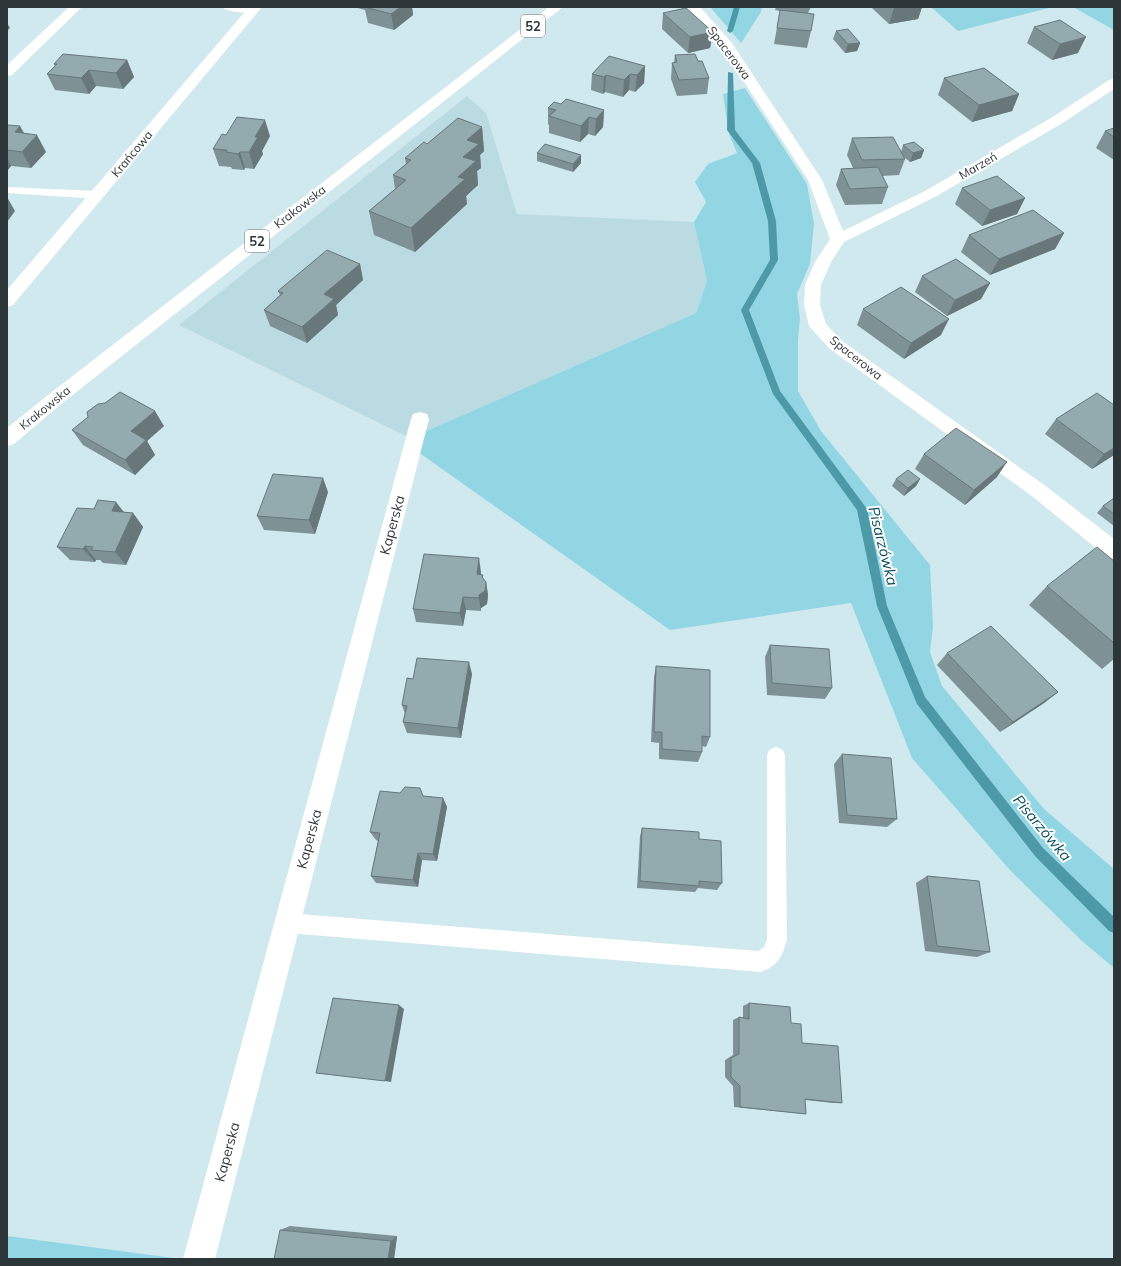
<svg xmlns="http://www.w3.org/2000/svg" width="1121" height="1266" viewBox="0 0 1121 1266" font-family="Mulish,sans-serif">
<rect width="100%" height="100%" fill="#d0e9ee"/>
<polygon fill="#bbdbe3" points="467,96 486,113 517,214 694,222 707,281 696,313 422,433 408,437 179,325"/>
<g fill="#92d6e4">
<polygon points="710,7 762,7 761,12 741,43"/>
<polygon points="931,7 1053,7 958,31"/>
<polygon points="1073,7 1114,7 1114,30"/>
<polygon points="745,88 807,184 814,224 810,264 797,294 800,318 798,340 798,391 821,431 930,565 933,627 930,652 942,686 1044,809 1114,869 1114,968 1081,940 1009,869 912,758 851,603 670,630 418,452 422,433 696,313 707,281 694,222 706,202 695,182 708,164 737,153 729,134 723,94"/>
<polygon points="7,1236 181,1259 7,1259"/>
</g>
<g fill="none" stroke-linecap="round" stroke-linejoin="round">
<g fill="#4e99a8" fill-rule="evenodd">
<polygon points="734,7 740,7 733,31 730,33 727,31"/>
<polygon points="728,72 733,73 735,130 760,163 776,221 778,260 749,310 780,391 867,509 887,606 925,697 1043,848 1114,917 1114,933 1109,931 1035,856 917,704 877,606 857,510 773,394 741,310 770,260 768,221 752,163 727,130"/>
</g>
<g fill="#fff" fill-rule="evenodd">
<path d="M222,7h31l6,3c-5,5 -32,2 -37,-3z"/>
<polygon points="7,187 98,191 102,193 104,195 102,197 98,199 7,193"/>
<path d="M776,747l7,3 2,6 2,184c-6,18 -8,25 -26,32l-474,-39 -7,-3 -3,-7 3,-7 7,-3 471,38 6,-4 3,-7v-184l2,-6z"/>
</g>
<g fill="#fff" fill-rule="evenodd">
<polygon points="69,7 82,7 12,75 7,76 7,65"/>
<polygon points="249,7 262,7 13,305 7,307 7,290"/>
<polygon points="687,7 700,7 732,43 822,180 843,231 925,191 1051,118 1109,80 1114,79 1114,89 1061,124 935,197 844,242 831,262 821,285 820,305 826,324 842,341 1047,487 1114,539 1114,559 1107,557 1033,497 830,349 809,326 804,305 805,285 815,262 830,239 808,180 722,48"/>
<polygon points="420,412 427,414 429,419 215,1259 183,1259 411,419 413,414"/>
</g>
<polygon fill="#fff" fill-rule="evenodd" points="549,7 563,7 60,405 14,444 7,446 7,428 48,395"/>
</g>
<g fill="#7e9296">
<polygon points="354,7 412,7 413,15 394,30 368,23 365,10"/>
<polygon points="776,7 811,7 808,13 811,31 807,48 774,44 780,11 775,10"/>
<polygon points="873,7 922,7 918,19 889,24 872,8"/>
<polygon points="663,13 713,32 710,48 688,53 662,29"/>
<polygon points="1034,27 1078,53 1052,60 1027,43"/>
<polygon points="836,31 860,43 857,51 845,53 833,39"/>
<polygon points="675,55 698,61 709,78 707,94 677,96 671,79 672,63 674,63"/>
<polygon points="127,60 134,77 123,89 96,86 89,94 55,90 47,74 55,66 54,64"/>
<polygon points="645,66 644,83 635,92 629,90 623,97 605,92 603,94 591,90 592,74"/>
<polygon points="944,78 1019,94 1012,111 972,122 938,95"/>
<polygon points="561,104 604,110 603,127 595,136 588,134 580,142 549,133 549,125 548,124 548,108"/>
<polygon points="7,125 24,133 46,152 31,168 11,166 7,171"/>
<polygon points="482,127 484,151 480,155 481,168 477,171 478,185 466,196 467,204 415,252 374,235 369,211 395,189 393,175 406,164 405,158 427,144"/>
<polygon points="1114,128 1114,160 1096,148 1105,131"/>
<polygon points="270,136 262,151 263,154 254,169 245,168 244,170 232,169 231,167 219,166 213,149"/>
<polygon points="852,138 901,152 903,145 924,150 921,158 910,162 903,156 905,159 899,175 882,176 888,187 882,204 845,205 836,185 841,169 853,168 847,155"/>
<polygon points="537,153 581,155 581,163 573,172 537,161"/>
<polygon points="962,188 1025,198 1017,214 982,226 955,204"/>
<polygon points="1064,233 1055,249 990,275 961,252 969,235"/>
<polygon points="360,264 363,280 336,305 338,315 307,343 270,326 264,310 280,295 278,291"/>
<polygon points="922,276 990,283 981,299 947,316 915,292"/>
<polygon points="863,309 941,335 904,359 857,325"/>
<polygon points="1114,405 1114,455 1092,469 1045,434 1056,419"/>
<polygon points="88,417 164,426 147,441 155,455 135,475 83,445 72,430"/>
<polygon points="924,454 997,477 965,505 915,469"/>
<polygon points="896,479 920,479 916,486 904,496 892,486"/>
<polygon points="328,492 315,534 264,530 257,516"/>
<polygon points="1114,498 1114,526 1097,513 1103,506"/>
<polygon points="123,512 133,513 143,527 126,565 103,563 100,560 96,560 95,562 70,560 57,547"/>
<polygon points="1114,561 1114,659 1102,669 1029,605 1047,586"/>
<polygon points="481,572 481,575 483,575 483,579 486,582 488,595 487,604 481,608 481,611 466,610 463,626 416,622 413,609"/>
<polygon points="770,645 832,688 825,699 767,695 765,657"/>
<polygon points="947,653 1058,692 1044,703 1000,732 937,665"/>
<polygon points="656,666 710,737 706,747 702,746 702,752 698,762 659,759 659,743 651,742 654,677"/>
<polygon points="472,674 461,738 407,733 403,722 405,714 402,705 413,679"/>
<polygon points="842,754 897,819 887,827 839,823 834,764"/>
<polygon points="423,796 443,798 447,807 437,861 422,860 418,887 376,883 371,876 378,841 376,840 370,832"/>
<polygon points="642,828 699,839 722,883 717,890 698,888 695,892 637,888 640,836"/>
<polygon points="927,876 990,952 977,957 925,951 916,883"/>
<polygon points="749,1003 791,1023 802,1043 842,1103 833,1103 805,1100 806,1114 734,1107 733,1086 725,1077 725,1060 733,1055 733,1020 739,1017 743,1018 743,1006"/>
<polygon points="290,1226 397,1236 394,1259 280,1230"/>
</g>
<g fill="#67777a">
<polygon points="401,7 412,7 413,15 394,30 391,14"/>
<polygon points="900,7 922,7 918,19 889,24 894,8"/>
<polygon points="7,23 10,28 7,31"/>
<polygon points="713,32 710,48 688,53 690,37"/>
<polygon points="1086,37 1078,53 1052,60 1060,44"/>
<polygon points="860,43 857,51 845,53 848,44"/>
<polygon points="127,60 134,77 123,89 116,73"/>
<polygon points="645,66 644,83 635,92 637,75"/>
<polygon points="89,70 96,86 89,94 81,78"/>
<polygon points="630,74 629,90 623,97 624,80"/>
<polygon points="606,75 605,92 603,94 604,77"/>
<polygon points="1019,94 1012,111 972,122 979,105"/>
<polygon points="604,110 603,127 595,136 596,119"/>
<polygon points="589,117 588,134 580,142 581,126"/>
<polygon points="265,120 270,136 262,151 263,154 254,169 249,152 255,137"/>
<polygon points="20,126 29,142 15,132"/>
<polygon points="482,127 484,151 480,155 481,168 477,171 478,185 466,196 467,204 415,252 411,228 458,177 467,140"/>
<polygon points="37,135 46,152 31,168 22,152"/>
<polygon points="924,150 921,158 910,162 913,153"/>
<polygon points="240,152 245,168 244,170 238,154"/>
<polygon points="581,155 581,163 573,172 573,164"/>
<polygon points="7,159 11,166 7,171"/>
<polygon points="7,197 15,211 7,222"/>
<polygon points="1025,198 1017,214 982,226 990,210"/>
<polygon points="1064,233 1055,249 990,275 999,259"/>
<polygon points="360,264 363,280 336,305 338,315 307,343 302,327 324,294"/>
<polygon points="990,283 981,299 947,316 955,300"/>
<polygon points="949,319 941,335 904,359 911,343"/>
<polygon points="155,411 164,426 147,441 155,455 135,475 125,460 131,431"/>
<polygon points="1114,448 1114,455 1092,469 1104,454"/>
<polygon points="1007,462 997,477 965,505 974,490"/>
<polygon points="323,478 328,492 315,534 309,520"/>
<polygon points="920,479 916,486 904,496 908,488"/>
<polygon points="116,502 127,516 112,511"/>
<polygon points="133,513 143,527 126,565 115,552"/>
<polygon points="85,546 96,560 95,562 83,549"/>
<polygon points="479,558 481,572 479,587 477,574"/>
<polygon points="486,582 488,595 487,604 481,608 481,611 479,598 479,595"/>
<polygon points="463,597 466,610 463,626 460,613"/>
<polygon points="469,662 472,674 461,738 458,728"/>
<polygon points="1058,692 1044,703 1000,732 1013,722"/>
<polygon points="443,798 447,807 437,861 433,854"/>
<polygon points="418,853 422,860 418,887 413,880"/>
<polygon points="399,1005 404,1009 391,1082 385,1081"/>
<polygon points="397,1236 394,1259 388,1259 391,1241"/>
</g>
<g fill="#93aaaf" stroke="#67777a">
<polygon points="365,7 401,7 391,14"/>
<polygon points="686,8 713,32 690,37 663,13"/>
<polygon points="780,10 814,14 811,31 777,28"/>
<polygon points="1060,20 1086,37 1060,44 1034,27"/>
<polygon points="848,29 860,43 848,44 836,31"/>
<polygon points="63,54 127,60 116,73 89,70 81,78 47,74 57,64 54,64"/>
<polygon points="695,54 698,61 702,61 709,78 679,80 672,63 677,62 675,55"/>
<polygon points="609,56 645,66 637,75 630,74 624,80 606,75 604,77 592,74"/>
<polygon points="984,68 1019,94 979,105 944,78"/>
<polygon points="566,99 604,110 596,119 589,117 581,126 549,116 556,110 548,108 554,102 561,104"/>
<polygon points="237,117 265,120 255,137 258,137 249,152 240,152 238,154 226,152 227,150 213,149 222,134 226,135"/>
<polygon points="458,118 482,127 467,140 479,144 463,157 476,161 458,177 465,179 411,228 369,211 406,180 393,175 411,160 405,158 424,142 427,144"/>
<polygon points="7,125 20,126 15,132 37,135 22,152 7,150"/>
<polygon points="1114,128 1114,137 1105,131"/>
<polygon points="893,137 905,159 862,160 852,138"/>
<polygon points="914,142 924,150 913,153 903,145"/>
<polygon points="545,144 581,155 573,164 537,153"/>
<polygon points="878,167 888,187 850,189 841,169"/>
<polygon points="997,176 1025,198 990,210 962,188"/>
<polygon points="1033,210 1064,233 999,259 969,235"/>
<polygon points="327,250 360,264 324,294 334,299 302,327 264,310 283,293 278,291"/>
<polygon points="956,259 990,283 955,300 922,276"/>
<polygon points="901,287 949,319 911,343 863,309"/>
<polygon points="120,392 155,411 131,431 146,440 125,460 72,430 88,417 87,412 98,404 105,403"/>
<polygon points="1097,393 1114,405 1114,448 1104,454 1056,419"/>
<polygon points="956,428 1007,462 974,490 924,454"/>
<polygon points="908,470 920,479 908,488 896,479"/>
<polygon points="273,474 323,478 309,520 257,516"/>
<polygon points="1114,498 1114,514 1103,506"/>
<polygon points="98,500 116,502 112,511 133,513 115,552 91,550 93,547 85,546 83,549 57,547 77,508 94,509"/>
<polygon points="1097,547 1114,561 1114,643 1047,586"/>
<polygon points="424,554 479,558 477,574 483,575 482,577 486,582 485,591 479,595 479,598 463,597 460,613 413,609"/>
<polygon points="991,626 1058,692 1013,722 947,653"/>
<polygon points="770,645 829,649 832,688 772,683"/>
<polygon points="417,658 469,662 458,728 403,722 407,706 402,705 407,678 413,679"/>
<polygon points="656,666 710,670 710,737 702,736 702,752 662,749 662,732 654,732"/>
<polygon points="842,754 891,758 897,819 847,815"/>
<polygon points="405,787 420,788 423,796 443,798 433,854 418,853 413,880 371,876 380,833 370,832 380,791 400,793"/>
<polygon points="642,828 699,832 699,839 721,841 722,883 699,881 699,886 640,881"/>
<polygon points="927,876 979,881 990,952 937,946"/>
<polygon points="333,998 399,1005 385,1081 316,1073"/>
<polygon points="749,1003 790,1007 791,1023 801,1024 802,1043 838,1046 842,1103 805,1099 806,1114 740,1107 740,1086 731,1077 731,1058 739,1054 739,1017 749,1019"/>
<polygon points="280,1230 391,1241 388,1259 274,1259"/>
</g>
<g text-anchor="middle" stroke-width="4" stroke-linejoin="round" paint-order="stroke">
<g font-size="12" fill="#2c3638" stroke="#fff">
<text transform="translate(729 53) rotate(53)" y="4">Spacerowa</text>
<text transform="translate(132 154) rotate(-50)" y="4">Krańcowa</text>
<text transform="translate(978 166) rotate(-30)" y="4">Marzeń</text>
<text transform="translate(300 207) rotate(-38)" y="4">Krakowska</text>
<text transform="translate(856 358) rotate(38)" y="4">Spacerowa</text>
<text transform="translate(45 408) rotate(-39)" y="4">Krakowska</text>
</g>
<g fill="#fff" stroke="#6b7274" stroke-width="1">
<rect x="521" y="15" width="24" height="22" rx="3"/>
<rect x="245" y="230" width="24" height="22" rx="3"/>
</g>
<g font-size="13" font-weight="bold" fill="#2c3638">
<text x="533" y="31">52</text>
<text x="257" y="246">52</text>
</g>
<g font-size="14" fill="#2c3638" stroke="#fff">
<text transform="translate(392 525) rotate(-75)" y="5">Kaperska</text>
<text transform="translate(309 839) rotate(-75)" y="5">Kaperska</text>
<text transform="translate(227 1152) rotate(-75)" y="5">Kaperska</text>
</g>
<g font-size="15" font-style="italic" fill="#0b4e5a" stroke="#fff">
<text transform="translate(883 546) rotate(76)" y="5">Pisarzówka</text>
<text transform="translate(1042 828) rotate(50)" y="5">Pisarzówka</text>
</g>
</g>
<rect width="1121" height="1266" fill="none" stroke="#2c3638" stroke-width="16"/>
</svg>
